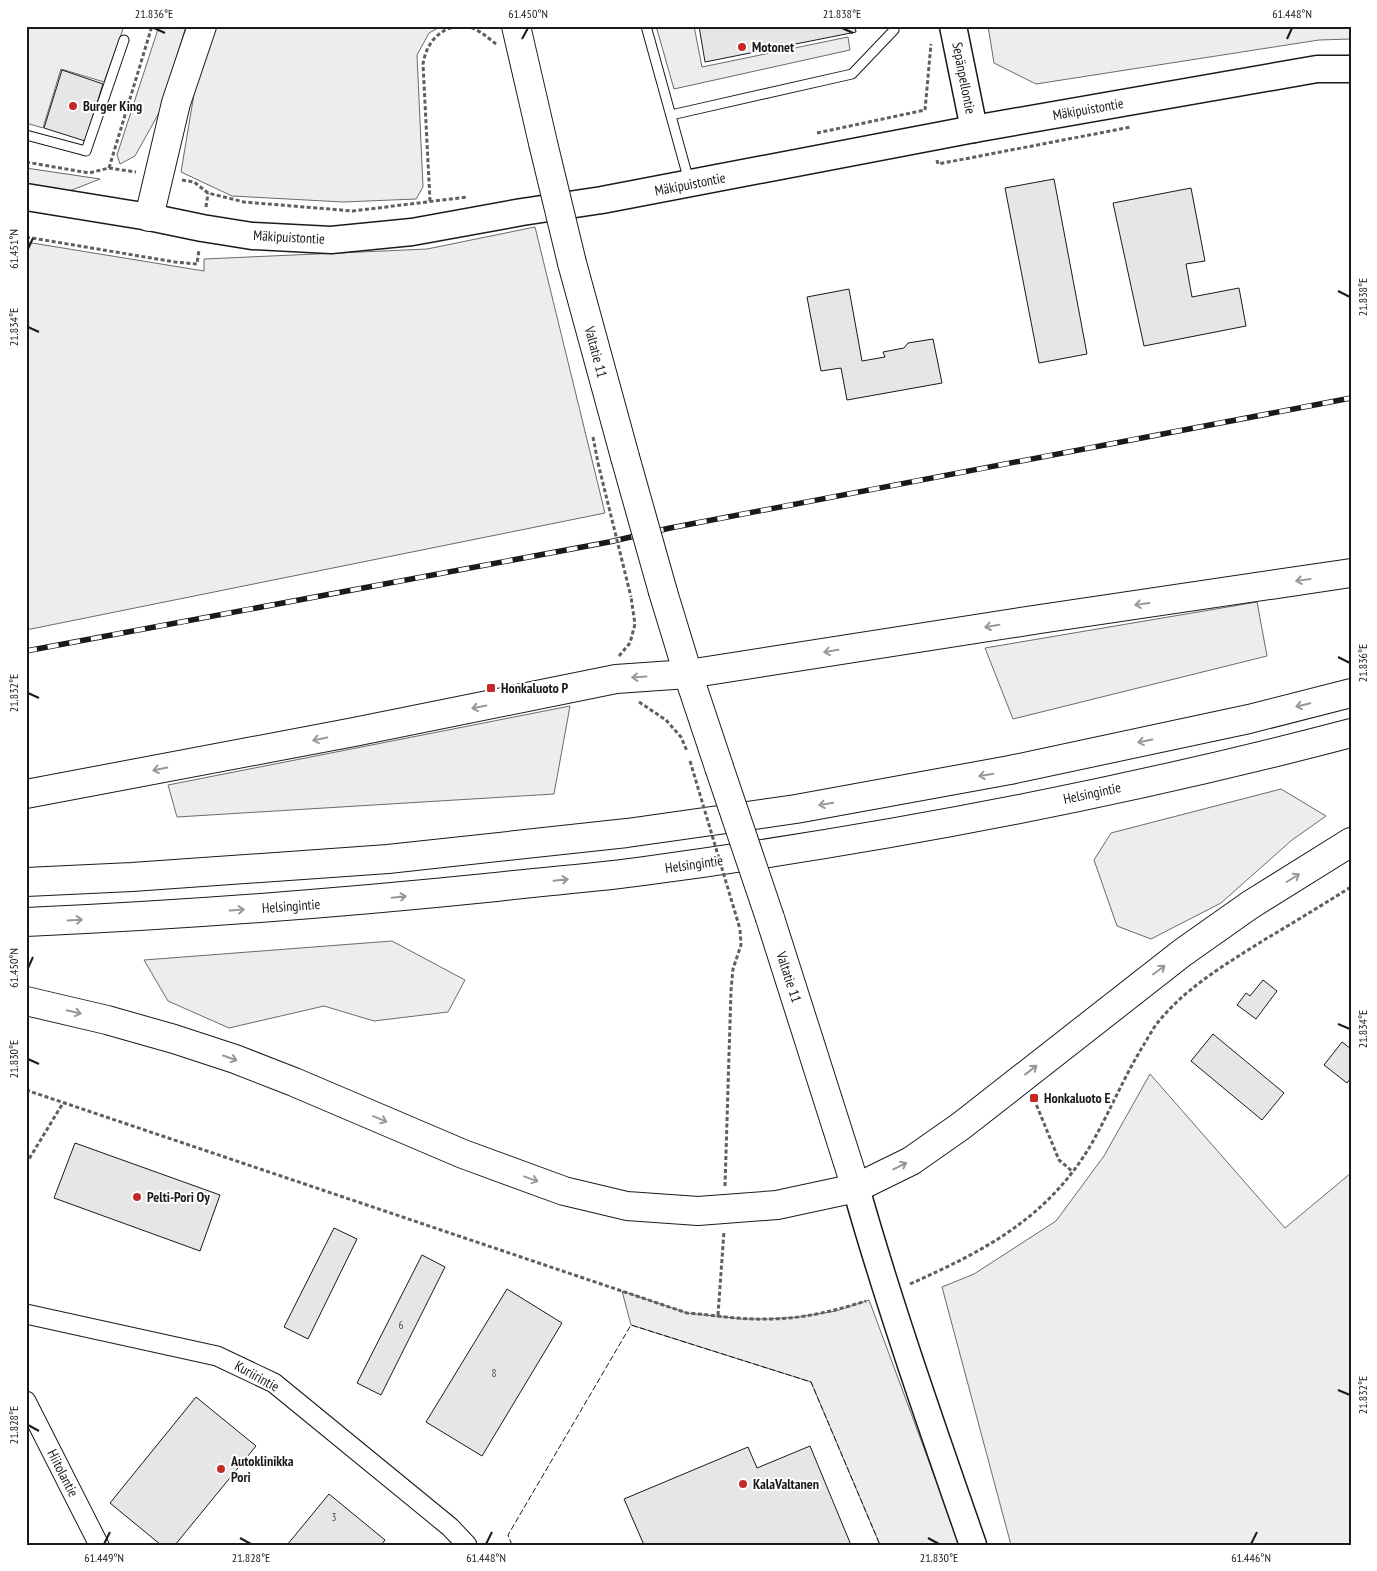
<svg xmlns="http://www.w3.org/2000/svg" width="1377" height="1571" viewBox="0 0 1377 1571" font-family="'PT Sans Narrow',sans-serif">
<rect width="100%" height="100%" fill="#fff"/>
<g fill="#ededed" stroke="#6a6a6a">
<polygon points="26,26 124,26 104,82 61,69 43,128 26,123"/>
<polygon points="159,26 186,26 160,111 135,156 120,164 117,155"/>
<polygon points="214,26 442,26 429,33 417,55 423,187 416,199 343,202 232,196 181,172 197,76"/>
<polygon points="656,26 694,26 702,67 848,37 850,50 674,89"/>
<polygon points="988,26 1351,26 1351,39 1319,40 1036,84 994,63"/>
<polygon points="26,168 100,179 59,195 26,189"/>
<polygon points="535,227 605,513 26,630 26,242 204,271 204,259 427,249"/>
<polygon points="1257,602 1267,656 1013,719 985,648"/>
<polygon points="570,706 554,794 177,817 168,785"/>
<polygon points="1281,789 1326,816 1292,840 1221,903 1151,939 1117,926 1094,860 1111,833"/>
<polygon points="392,941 465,980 448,1012 374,1021 324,1006 229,1028 168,1001 144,960"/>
<polygon points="1150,1074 1285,1228 1351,1173 1351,1545 1011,1545 942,1287 974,1274 1056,1221 1104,1156"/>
<polygon points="622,1291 687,1313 742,1319 768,1319 799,1317 836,1311 869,1300 960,1545 880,1545 811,1382 631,1325"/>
</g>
<g fill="#e6e6e6" stroke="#1a1a1a">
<polygon points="699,26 855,26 856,32 705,62"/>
<polygon points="62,70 103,84 85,141 44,128"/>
<polygon points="1054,179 1087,354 1039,363 1005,188"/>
<polygon points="1191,188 1205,261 1186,264 1192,297 1239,288 1246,326 1144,346 1113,203"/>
<polygon points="849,289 862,361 885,357 883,352 904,348 908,343 933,339 942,383 847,400 841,368 821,371 807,297"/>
<polygon points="1263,980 1277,991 1256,1019 1237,1005 1246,993 1250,996"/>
<polygon points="1213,1034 1284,1093 1262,1120 1191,1061"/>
<polygon points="1342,1042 1351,1049 1351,1078 1347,1083 1324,1065"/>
<polygon points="75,1143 220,1195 200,1251 54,1198"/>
<polygon points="334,1228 357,1239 308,1339 284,1327"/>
<polygon points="422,1255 445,1267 381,1395 357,1383"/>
<polygon points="507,1289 562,1323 482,1456 426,1422"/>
<polygon points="196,1397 256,1446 175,1545 161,1545 110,1503"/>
<polygon points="810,1446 851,1545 644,1545 624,1499 748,1447 757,1468"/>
<polygon points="329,1494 385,1540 381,1545 287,1545"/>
</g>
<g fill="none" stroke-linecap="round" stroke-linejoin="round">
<defs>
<g id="lane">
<polyline points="646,26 689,181"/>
<polyline points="671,115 852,74 894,30 893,26"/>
<polyline points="26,135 86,151 124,40"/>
</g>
<g id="street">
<polyline points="26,1314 217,1356 274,1383 450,1527 467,1545"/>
<polyline points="26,1401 99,1545"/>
</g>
<g id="secondary">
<polyline points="953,26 974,129"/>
<polyline points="26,197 149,217 202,228 252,236 331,240 412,232 522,212 602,200 974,129 1317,69 1351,69"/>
<path d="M856,1188c34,120 76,239 117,357"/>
</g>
<g id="highway">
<polyline points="516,26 543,143"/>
<polyline points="149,217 176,103 202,26"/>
<polyline points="572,263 625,457"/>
<polyline points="663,592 688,674 719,767"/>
<polyline points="26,794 354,732 616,679 688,674 1040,619 1351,573"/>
<polyline points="26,882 132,877 388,859 627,833 796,809 1010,770 1249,719 1351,693"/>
<polyline points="770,918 856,1188"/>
<path d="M26,922c157,-7 314,-19 470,-35 49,-6 99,-9 148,-16 238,-32 475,-77 707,-138"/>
<polyline points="26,1001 107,1020 174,1039 235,1059 294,1082 463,1154 564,1191 627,1206 698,1211 777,1205 856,1188 911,1161 961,1126 1182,953 1250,905 1351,842"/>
</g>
</defs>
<use href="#lane" stroke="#1a1a1a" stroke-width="11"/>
<use href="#street" stroke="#1a1a1a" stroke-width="21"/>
<use href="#secondary" stroke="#1a1a1a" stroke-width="29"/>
<use href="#highway" stroke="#1a1a1a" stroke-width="30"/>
<g stroke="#5f5f5f" stroke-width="3" stroke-dasharray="4 2.5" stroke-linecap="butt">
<path d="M465,26c12,2 21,10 31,18"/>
<polyline points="925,110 931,44"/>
<polyline points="817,133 925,110"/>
<polyline points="937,160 938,164 1131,127"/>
<polyline points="26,162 89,173 109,168 136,172"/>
<polyline points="109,168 152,26"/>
<polyline points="182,180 194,182 208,193 244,202 353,211 467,197"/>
<path d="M430,201l-7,-137c3,-19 14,-34 34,-38"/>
<polyline points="206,207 208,193"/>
<polyline points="26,237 175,262 197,264 199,250"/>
<polyline points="593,437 598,463"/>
<polyline points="619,656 630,643 635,624 631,597"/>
<polyline points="639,702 666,720 681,737 687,751"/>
<path d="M26,1090l661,223c27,2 54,7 81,6 34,0 66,-8 98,-18"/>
<polyline points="1034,1099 1059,1160 1073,1172"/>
<polyline points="26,1164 63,1103"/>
<polyline points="725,1186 731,990 733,969 741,945 740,929"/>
<path d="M910,1284c76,-34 138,-66 182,-141 18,-32 32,-66 51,-97 5,-8 10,-18 16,-25 29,-35 67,-57 105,-81 29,-17 58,-35 87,-53"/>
<polyline points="718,1315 724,1231"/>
</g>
<use href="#lane" stroke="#fff" stroke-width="9"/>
<use href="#street" stroke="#fff" stroke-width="19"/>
<use href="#secondary" stroke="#fff" stroke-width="26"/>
<use href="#highway" stroke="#fff" stroke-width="28"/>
<defs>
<polyline id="rail" points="26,651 609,542 670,528 1351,398"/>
</defs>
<use href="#rail" stroke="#1a1a1a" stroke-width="5.5"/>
<use href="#rail" stroke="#fff" stroke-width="4" stroke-dasharray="11" stroke-linecap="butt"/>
<defs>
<g id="highway-bridge">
<polyline points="543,143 572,263"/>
<polyline points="625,457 663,592"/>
<polyline points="719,767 770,918"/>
</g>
</defs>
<use href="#highway-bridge" stroke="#1a1a1a" stroke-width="30" stroke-linecap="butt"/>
<g stroke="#5f5f5f" stroke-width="3" stroke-dasharray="4 2.5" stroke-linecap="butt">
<polyline points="598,463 631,597"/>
<polyline points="690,761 740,929"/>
</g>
<use href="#highway-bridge" stroke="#fff" stroke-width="28"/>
<polyline stroke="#1a1a1a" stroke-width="1" stroke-dasharray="6 2.5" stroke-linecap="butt" points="512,1545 508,1535 631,1325 811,1382 880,1545"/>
</g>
<defs><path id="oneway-shaft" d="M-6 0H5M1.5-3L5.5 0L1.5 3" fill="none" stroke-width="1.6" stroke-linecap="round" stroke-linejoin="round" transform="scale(1.25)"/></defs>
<g stroke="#989898">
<use href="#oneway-shaft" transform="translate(1303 580) rotate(172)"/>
<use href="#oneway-shaft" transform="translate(1142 604) rotate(172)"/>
<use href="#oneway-shaft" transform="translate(992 626) rotate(171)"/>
<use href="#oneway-shaft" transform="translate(831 651) rotate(171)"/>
<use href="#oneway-shaft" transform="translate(639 677) rotate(176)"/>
<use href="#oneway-shaft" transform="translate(1303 705) rotate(166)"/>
<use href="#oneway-shaft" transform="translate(479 707) rotate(168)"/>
<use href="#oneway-shaft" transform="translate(320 739) rotate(169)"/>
<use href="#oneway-shaft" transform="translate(1145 741) rotate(168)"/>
<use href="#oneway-shaft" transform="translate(160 769) rotate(169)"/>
<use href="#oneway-shaft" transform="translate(986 775) rotate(170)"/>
<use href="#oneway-shaft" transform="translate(826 804) rotate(170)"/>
<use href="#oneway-shaft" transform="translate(1293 878) rotate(-32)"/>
<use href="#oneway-shaft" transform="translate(561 880) rotate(-6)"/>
<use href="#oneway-shaft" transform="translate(399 897) rotate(-6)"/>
<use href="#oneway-shaft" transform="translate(237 910) rotate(-4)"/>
<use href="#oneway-shaft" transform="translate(75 920) rotate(-3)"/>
<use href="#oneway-shaft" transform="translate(1159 970) rotate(-37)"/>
<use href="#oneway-shaft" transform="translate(74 1012) rotate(14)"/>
<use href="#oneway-shaft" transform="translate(230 1058) rotate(19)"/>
<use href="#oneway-shaft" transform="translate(1031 1070) rotate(-38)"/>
<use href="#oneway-shaft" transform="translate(380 1119) rotate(23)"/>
<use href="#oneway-shaft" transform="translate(900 1166) rotate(-26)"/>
<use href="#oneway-shaft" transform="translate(531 1179) rotate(20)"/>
</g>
<path fill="none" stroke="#1a1a1a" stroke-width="2" d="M154,28l11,5M842,28l11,5M522,39l6,-11M1287,39l5,-11M28,249l5,-11M1338,291l12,6M28,327l11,5M1338,657l12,6M28,693l11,5M28,968l5,-11M1338,1024l12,5M28,1059l11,5M1338,1390l12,5M28,1425l11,6M240,1538l11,6M928,1538l11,6M104,1544l6,-12M486,1544l6,-12M1251,1544l6,-12"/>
<g fill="#c62828" stroke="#fff" stroke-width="2">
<circle cx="742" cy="47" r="5"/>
<circle cx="73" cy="106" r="5"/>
<rect x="486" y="683" width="10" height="10" rx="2.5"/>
<rect x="1029" y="1093" width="10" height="10" rx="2.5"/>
<circle cx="137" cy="1197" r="5"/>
<circle cx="221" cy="1469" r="5"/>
<circle cx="743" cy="1484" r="5"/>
</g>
<g text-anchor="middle" stroke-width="4" stroke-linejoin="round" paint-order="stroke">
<g font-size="11" fill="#4d4d4d">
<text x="401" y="1329">6</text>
<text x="494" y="1377">8</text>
<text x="334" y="1521">3</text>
</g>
<g font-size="14" font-weight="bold" fill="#1a1a1a" stroke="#fff" text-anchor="start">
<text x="752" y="52">Motonet</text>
<text x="83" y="111">Burger King</text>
<text x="501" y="693">Honkaluoto P</text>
<text x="1044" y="1103">Honkaluoto E</text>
<text x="147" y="1202">Pelti-Pori Oy</text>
<text x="231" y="1466">Autoklinikka<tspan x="231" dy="16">Pori</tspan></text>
<text x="753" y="1489">KalaValtanen</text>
</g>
<g font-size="14" fill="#1a1a1a" stroke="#fff">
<text transform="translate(964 78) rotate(79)" y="5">Sepänpellontie</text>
<text transform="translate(1088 109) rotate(-10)" y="5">Mäkipuistontie</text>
<text transform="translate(690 184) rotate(-11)" y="5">Mäkipuistontie</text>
<text transform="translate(289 237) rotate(3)" y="5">Mäkipuistontie</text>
<text transform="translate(596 352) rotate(75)" y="5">Valtatie 11</text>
<text transform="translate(1092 793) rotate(-12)" y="5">Helsingintie</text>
<text transform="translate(694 864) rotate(-8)" y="5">Helsingintie</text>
<text transform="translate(291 906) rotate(-4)" y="5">Helsingintie</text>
<text transform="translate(789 977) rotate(72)" y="5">Valtatie 11</text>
<text transform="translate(257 1376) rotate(29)" y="5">Kuriirintie</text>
<text transform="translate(63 1473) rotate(63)" y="5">Hiitolantie</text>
</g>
</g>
<rect width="1377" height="1571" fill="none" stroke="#ffffff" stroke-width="55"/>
<rect x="28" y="28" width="1322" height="1516" fill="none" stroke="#1a1a1a" stroke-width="2"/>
<g font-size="12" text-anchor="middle" fill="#1a1a1a">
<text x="154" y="18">21.836°E</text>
<text x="528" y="18">61.450°N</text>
<text x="842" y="18">21.838°E</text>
<text x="1292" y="18">61.448°N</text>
<text transform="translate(14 249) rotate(-90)" y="4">61.451°N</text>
<text transform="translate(1363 297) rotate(-90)" y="4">21.838°E</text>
<text transform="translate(14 327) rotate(-90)" y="4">21.834°E</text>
<text transform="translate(1363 663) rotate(-90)" y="4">21.836°E</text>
<text transform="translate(14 693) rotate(-90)" y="4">21.832°E</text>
<text transform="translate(14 968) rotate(-90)" y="4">61.450°N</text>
<text transform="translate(1363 1029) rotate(-90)" y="4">21.834°E</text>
<text transform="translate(14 1059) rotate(-90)" y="4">21.830°E</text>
<text transform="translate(1363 1395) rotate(-90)" y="4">21.832°E</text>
<text transform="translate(14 1425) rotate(-90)" y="4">21.828°E</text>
<text x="104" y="1562">61.449°N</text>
<text x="251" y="1562">21.828°E</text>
<text x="486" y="1562">61.448°N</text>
<text x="939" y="1562">21.830°E</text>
<text x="1251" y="1562">61.446°N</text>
</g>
</svg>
